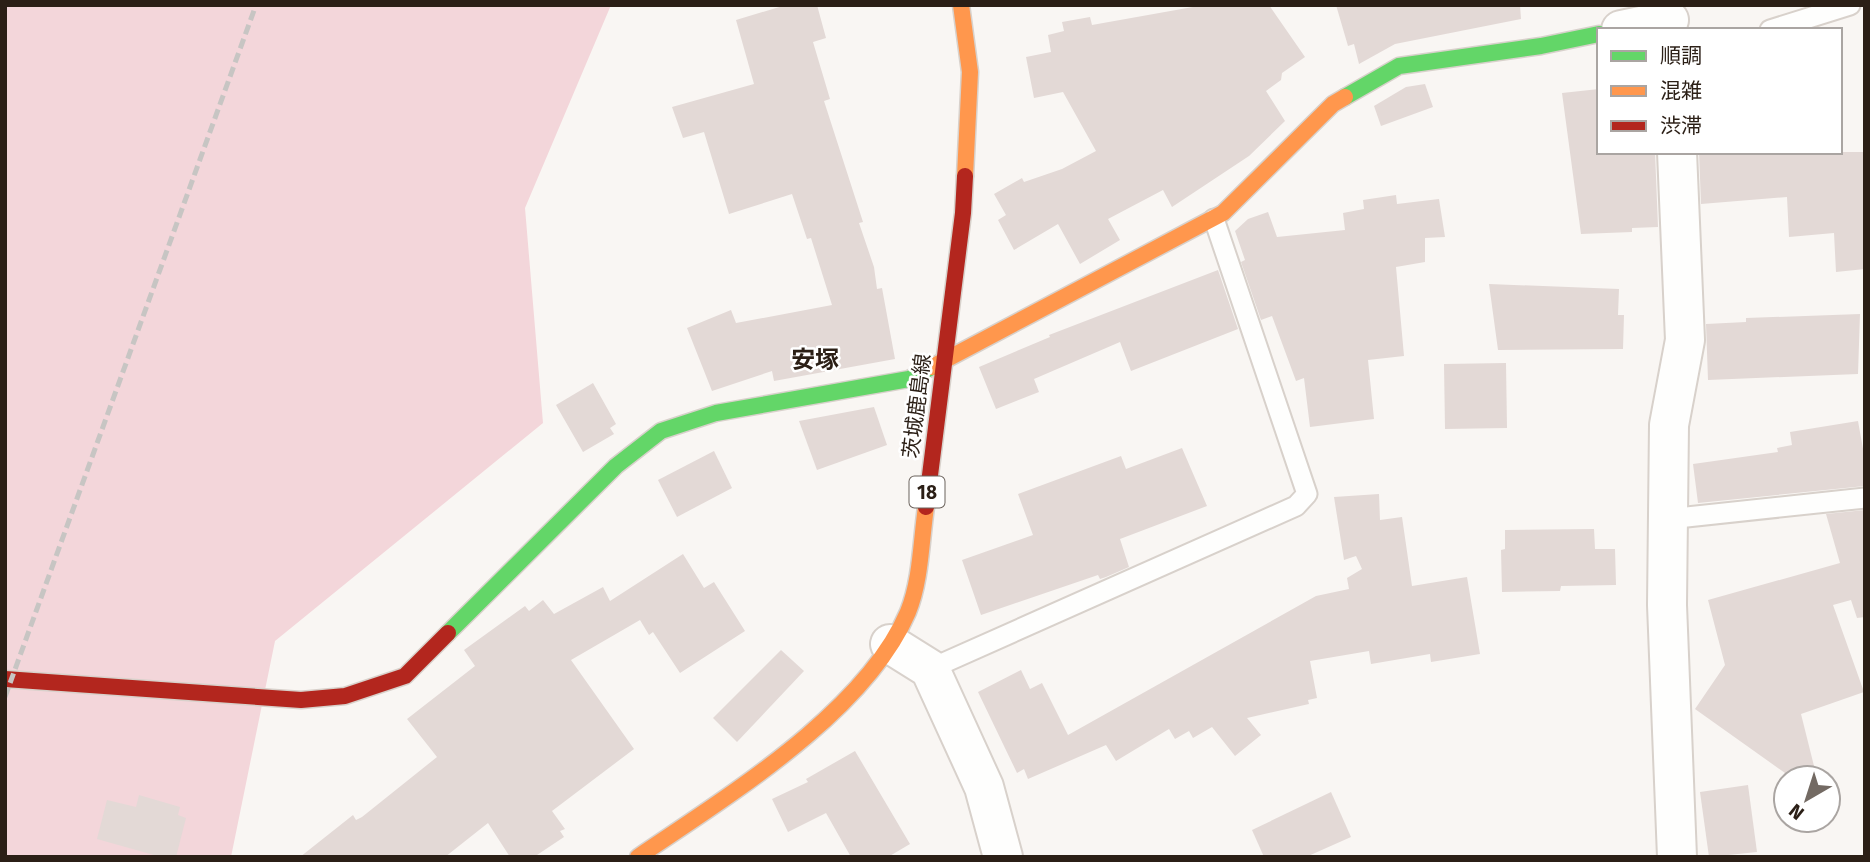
<svg xmlns="http://www.w3.org/2000/svg" width="1870" height="862" viewBox="0 0 1870 862" font-family="'Fira Sans','Noto Sans JP',sans-serif">
<rect width="100%" height="100%" fill="#f9f6f3"/>
<polygon fill="#f3d6da" points="5,5 611,5 525,208 543,423 275,641 231,857 5,857"/>
<g fill="#e3d9d6">
<polygon points="786,5 817,5 826,38 813,42 830,99 824,101 863,222 859,223 874,267 877,289 882,288 895,359 774,381 772,371 712,391 687,328 731,310 736,323 832,305 811,238 807,239 792,194 729,214 704,132 683,138 672,107 754,84 736,20"/>
<polygon points="1204,5 1269,5 1305,57 1282,73 1281,80 1266,91 1285,121 1249,156 1172,207 1163,190 1108,219 1120,240 1080,264 1058,224 1014,250 998,220 1006,215 994,194 1022,178 1024,182 1062,169 1096,151 1063,92 1034,98 1026,57 1051,52 1048,35 1064,31 1062,22 1090,17 1092,25"/>
<polygon points="1336,5 1520,5 1521,19 1395,44 1359,64 1354,44 1348,46"/>
<polygon points="1425,84 1433,107 1381,126 1374,106 1406,87"/>
<polygon points="1599,89 1599,152 1655,152 1658,227 1632,228 1632,232 1581,234 1562,93"/>
<polygon points="1699,152 1865,152 1865,269 1836,272 1834,233 1789,237 1787,197 1701,204"/>
<polygon points="1396,195 1397,204 1439,199 1445,237 1425,238 1425,262 1396,267 1404,356 1368,360 1374,419 1310,427 1304,378 1296,381 1272,316 1261,320 1241,262 1245,260 1235,231 1248,219 1268,212 1277,237 1345,230 1343,213 1364,209 1363,200"/>
<polygon points="1218,270 1238,329 1131,371 1120,342 1034,379 1039,392 996,409 979,367 1050,337 1049,335"/>
<polygon points="1489,284 1619,289 1618,315 1624,315 1623,349 1498,350"/>
<polygon points="1860,314 1858,374 1708,380 1706,324 1746,322 1746,318"/>
<polygon points="1506,363 1507,428 1445,429 1444,364"/>
<polygon points="593,383 616,424 610,428 614,434 583,452 556,405"/>
<polygon points="874,407 887,445 817,470 799,421"/>
<polygon points="1858,421 1865,460 1865,486 1698,503 1693,464 1778,452 1777,448 1792,445 1790,432"/>
<polygon points="1182,448 1207,506 1120,539 1129,567 1106,577 1100,579 1098,575 981,615 962,560 1033,535 1018,494 1121,456 1126,469"/>
<polygon points="714,451 732,488 677,517 658,480"/>
<polygon points="1379,494 1380,520 1402,517 1412,586 1467,577 1480,654 1431,662 1430,654 1371,664 1369,651 1310,661 1317,698 1308,700 1309,704 1247,718 1261,735 1235,756 1212,727 1193,738 1189,731 1175,739 1169,729 1116,761 1106,745 1028,779 1024,769 1017,773 978,692 1021,670 1030,689 1042,683 1068,735 1316,596 1349,589 1347,578 1362,569 1356,556 1344,560 1334,497"/>
<polygon points="1865,510 1865,617 1857,618 1851,600 1833,605 1864,692 1801,714 1817,778 1792,778 1695,709 1725,665 1708,600 1840,563 1826,514"/>
<polygon points="1594,529 1595,549 1615,549 1616,585 1561,586 1560,591 1502,592 1501,550 1505,549 1505,530"/>
<polygon points="683,554 704,588 714,582 745,631 680,673 653,632 649,635 640,620 571,660 634,749 552,811 565,829 560,831 564,837 534,857 510,857 488,823 445,857 300,857 353,815 356,820 362,817 437,757 407,719 475,666 464,650 525,606 529,611 543,600 554,614 603,587 610,601"/>
<polygon points="781,650 804,671 737,742 713,718"/>
<polygon points="855,751 910,844 888,857 851,857 826,813 788,832 772,799 808,782 806,779"/>
<polygon points="1748,785 1757,852 1709,857 1700,792"/>
<polygon points="1331,792 1351,837 1306,857 1264,857 1252,830"/>
<polygon points="139,795 180,807 178,815 186,818 176,857 161,857 97,839 107,800 136,807"/>
</g>
<g fill="none" stroke-linecap="round" stroke-linejoin="round">
<defs>
<g id="lane">
<polyline points="1770,30 1850,5"/>
<polyline points="1668,519 1865,498"/>
<polyline points="930,669 1296,506 1307,494 1214,219"/>
</g>
<g id="street">
<polyline points="1621,30 1669,20"/>
<polyline points="890,644 930,669 984,787 1003,857"/>
<polyline points="1677,857 1667,605 1669,425 1685,340 1677,152"/>
</g>
<g id="fast">
<polyline points="1345,97 1399,66 1541,46 1599,34"/>
<polyline points="448,633 616,466 661,431 716,413 909,379 932,367"/>
</g>
<g id="slow">
<polyline points="961,5 970,72 965,176"/>
<polyline points="932,367 1223,213 1333,104 1345,97"/>
<path d="M638,857c88,-60 227,-144 270,-245 13,-32 13,-71 18,-105"/>
</g>
<g id="jam">
<polyline points="926,507 963,213 965,176"/>
<polyline points="5,679 301,700 345,696 405,676 448,633"/>
</g>
</defs>
<use href="#lane" stroke="#d8d1cb" stroke-width="23"/>
<use href="#street" stroke="#d8d1cb" stroke-width="42"/>
<use href="#fast" stroke="#d8d1cb" stroke-width="19"/>
<use href="#slow" stroke="#d8d1cb" stroke-width="19"/>
<use href="#jam" stroke="#d8d1cb" stroke-width="19"/>
<use href="#lane" stroke="#fefefd" stroke-width="19"/>
<use href="#street" stroke="#fefefd" stroke-width="38"/>
<use href="#fast" stroke="#63d668" stroke-width="16"/>
<use href="#slow" stroke="#ff974d" stroke-width="16"/>
<use href="#jam" stroke="#b3261e" stroke-width="16"/>
<polyline stroke="#c7c5c3" stroke-width="5" stroke-dasharray="10 5" stroke-linecap="butt" points="5,697 256,5"/>
</g>
<g text-anchor="middle" stroke-width="5" stroke-linejoin="round" paint-order="stroke">
<rect fill="#fff" stroke="#6b625c" stroke-width="2" x="909.5" y="476.5" width="35" height="31" rx="5"/>
<g font-size="19" font-weight="bold" fill="#2b1f16">
<text x="927" y="499">18</text>
</g>
<g font-size="21" fill="#2b1f16" stroke="#fff">
<text transform="translate(917 406) rotate(-83)" y="7">茨城鹿島線</text>
</g>
<g font-size="24" font-weight="bold" fill="#2b1f16" stroke="#fff">
<text x="815" y="368">安塚</text>
</g>
</g>
<rect width="1870" height="862" fill="none" stroke="#2b1f16" stroke-width="14"/>
<rect x="1597" y="28" width="245" height="126" fill="#ffffff" stroke="#aaa5a2" stroke-width="2"/>
<rect x="1611" y="51" width="35" height="10" fill="#63d668" stroke="#aaa5a2" stroke-width="2"/>
<text x="1660" y="63" font-size="21" fill="#2b1f16">順調</text>
<rect x="1611" y="86" width="35" height="10" fill="#ff974d" stroke="#aaa5a2" stroke-width="2"/>
<text x="1660" y="98" font-size="21" fill="#2b1f16">混雑</text>
<rect x="1611" y="121" width="35" height="10" fill="#b3261e" stroke="#aaa5a2" stroke-width="2"/>
<text x="1660" y="133" font-size="21" fill="#2b1f16">渋滞</text>
<g transform="translate(1807 799) rotate(219)"><circle r="33" fill="#ffffff" stroke="#aaa5a2" stroke-width="2"/>
<path d="M0-5L12 26L0 18L-12 26Z" fill="#736a63"/>
<text y="-10" font-size="19" font-weight="bold" text-anchor="middle" fill="#2b1f16">N</text>
</g>
</svg>
